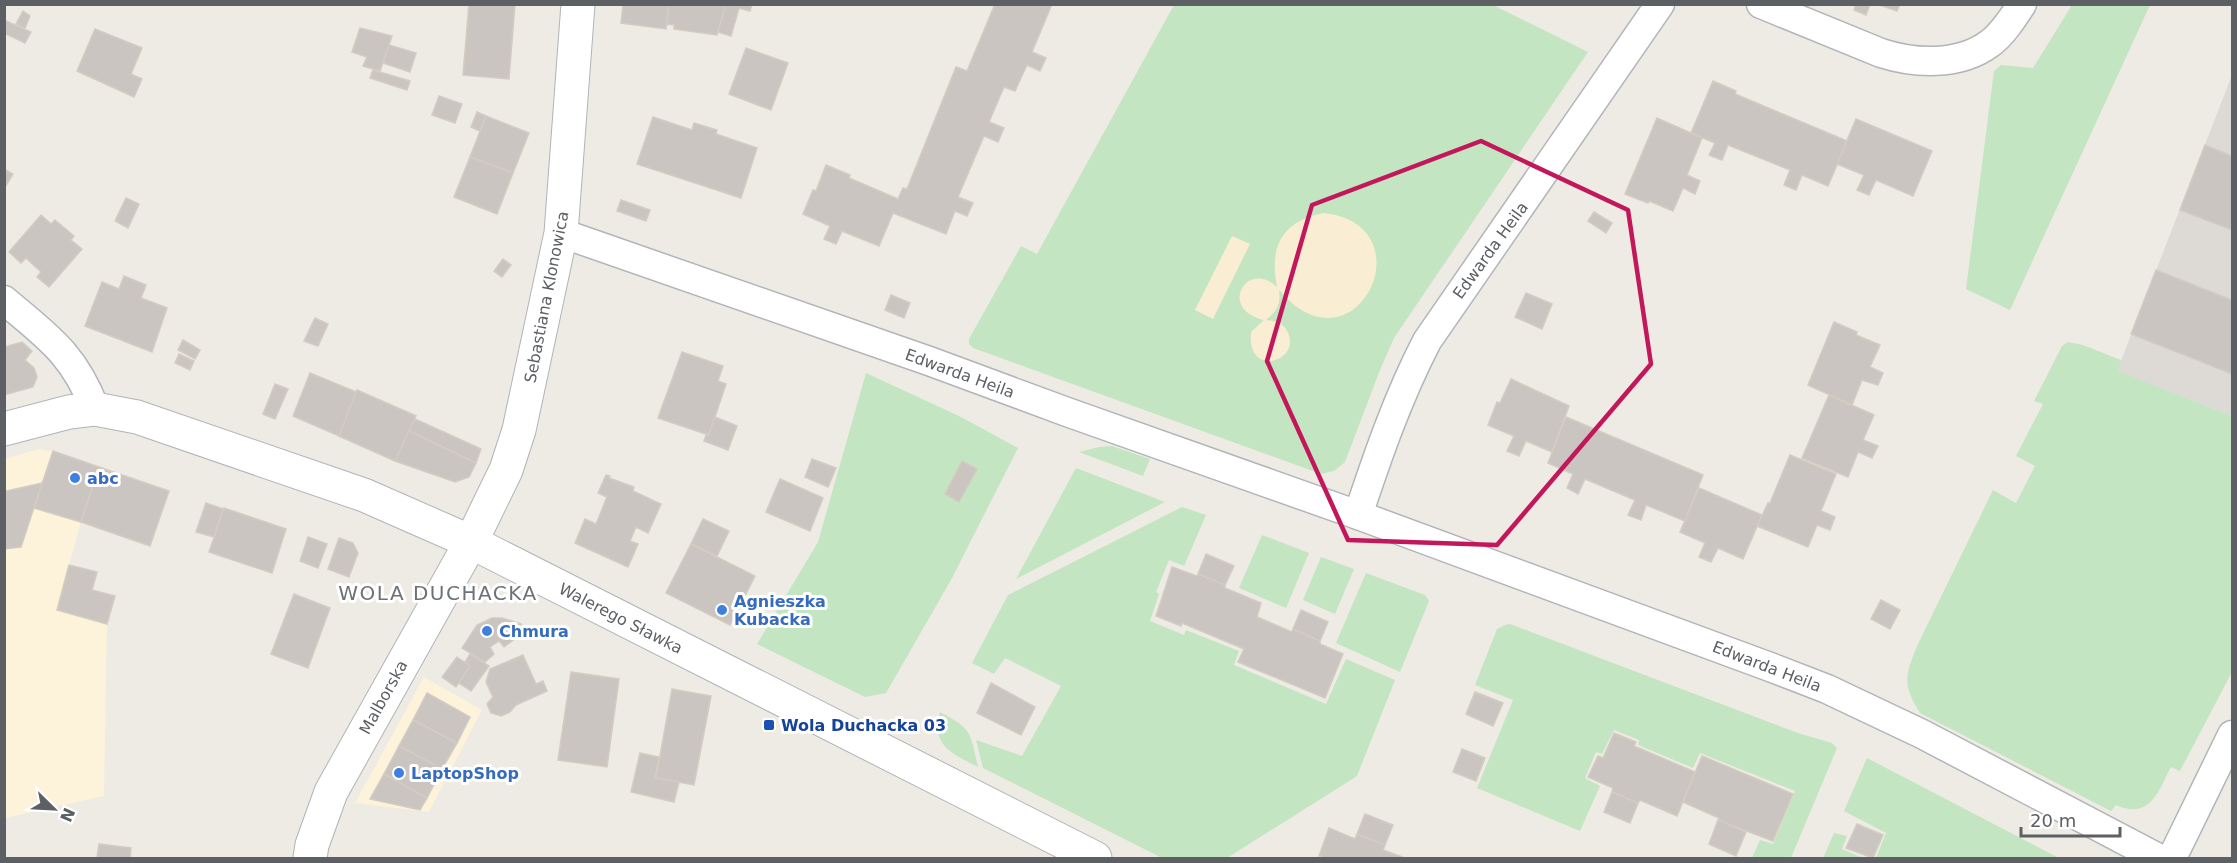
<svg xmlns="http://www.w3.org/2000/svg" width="2237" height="863" viewBox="0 0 2237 863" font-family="'DejaVu Sans',sans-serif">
<rect width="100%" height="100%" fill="#eeebe4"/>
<g fill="#fdf2da">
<polygon points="39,449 53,451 34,508 81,522 57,610 107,624 104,796 5,818 5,459"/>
<polygon points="424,677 482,710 429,812 355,803"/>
</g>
<polygon fill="#dddad6" points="2232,75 2232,416 2117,371"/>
<g fill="#c4e5c1">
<polygon points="1174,5 1493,5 1588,52 1394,338 1380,370 1345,462 1334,471 1321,474 973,348 969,344 969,339 1021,246 1037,254"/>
<polygon points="2072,5 2150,5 2010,310 1966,289 1994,71 2001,65 2033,68"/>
<path d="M2068,342l15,3 38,15 -3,11 114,45v256l-52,99 -9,-4c-13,25 -21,53 -55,38l-5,6 -191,-98c-18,-30 -15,-36 -3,-67l76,-156 23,13 19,-37 -19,-10 27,-52 -9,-3 28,-55z"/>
<polygon points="866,373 959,416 1018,448 951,580 886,693 865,697 757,644 818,542"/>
<polygon points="1112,446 1150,459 1143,476 1079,452 1099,447"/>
<polygon points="1076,468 1165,502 1016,579"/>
<polygon points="1182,507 1206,515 1184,566 1169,560 1156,592 1159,594 1150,621 1184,635 1186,630 1239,651 1234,665 1326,704 1346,659 1395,680 1357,776 1227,858 1162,858 983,768 976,740 1022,756 1061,686 1005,658 994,674 972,663 1008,595"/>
<polygon points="1262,535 1309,553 1286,608 1239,588"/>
<polygon points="1321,557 1354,569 1335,614 1303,600"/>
<polygon points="1366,573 1425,595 1429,601 1400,672 1336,643"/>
<polygon points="1510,624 1798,733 1832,743 1837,748 1791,858 1752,858 1760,840 1773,844 1795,791 1700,753 1693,768 1638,745 1639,740 1614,730 1602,754 1596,752 1585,778 1600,786 1580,831 1477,788 1513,700 1475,685 1497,629 1505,625"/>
<path d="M940,712c33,17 30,21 38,55 -25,-13 -48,-21 -38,-55z"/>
<polygon points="1867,758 2059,858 1876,858 1886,833 1844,811"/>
<polygon points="1834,833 1847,836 1842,849 1863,858 1823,858"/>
</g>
<g fill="#f9edd3">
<path d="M1324,213c106,12 31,167 -45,77 2,14 -2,21 -13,30 10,1 18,3 22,13 13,29 -42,45 -37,-1l13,-12c-47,-11 -17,-61 13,-33 -8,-41 5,-66 47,-74z"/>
<polygon points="1232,236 1250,244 1213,319 1195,310"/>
</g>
<g fill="#cac5c1" stroke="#d3ccc2" stroke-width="1.5">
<polygon points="469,4 515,4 509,79 463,75"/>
<polygon points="623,4 669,4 666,29 621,23"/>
<polygon points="669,4 726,4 717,35 674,29 674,25 667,24"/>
<polygon points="726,4 752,4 750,11 739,8 731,36 718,32"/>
<polygon points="995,4 1052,4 1032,52 1046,58 1040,71 1027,65 1015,91 1004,87 989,122 1004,128 998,142 984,136 958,197 973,203 967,216 955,211 946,234 893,213 879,246 842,231 836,244 824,239 830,226 803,214 813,190 816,191 826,165 850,175 849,178 898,199 903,188 907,189 956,67 967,71"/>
<polygon points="1856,4 1870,4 1866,15 1854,10"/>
<polygon points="1877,4 1900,4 1897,11"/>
<polygon points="23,11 30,16 25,28 16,24"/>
<polygon points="4,20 31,32 25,43 4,33"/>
<polygon points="360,28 392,36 380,71 363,66 367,57 352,52"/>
<polygon points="95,29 142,48 131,74 142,79 134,97 77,71"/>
<polygon points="389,45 416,53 410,72 383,63"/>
<polygon points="746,48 788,63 771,110 729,94"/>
<polygon points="373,70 410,81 407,90 370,78"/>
<polygon points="1713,81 1736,91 1735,94 1847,141 1828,186 1802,175 1796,190 1784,185 1790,170 1728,145 1722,160 1709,155 1715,143 1691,133"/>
<polygon points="439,96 462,104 455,123 432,115"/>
<polygon points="477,112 486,116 480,131 471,127"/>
<polygon points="486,116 529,133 513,173 470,157"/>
<polygon points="653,117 692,130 694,123 717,130 716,134 757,148 741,198 637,164"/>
<polygon points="1657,118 1702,138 1687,175 1700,181 1695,194 1683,188 1673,211 1649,201 1648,203 1625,194"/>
<polygon points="1856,119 1932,151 1913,196 1876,180 1869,195 1857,190 1864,175 1837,164"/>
<polygon points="2205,145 2232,156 2232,230 2180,210"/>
<polygon points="470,157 513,173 497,214 454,197"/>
<polygon points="4,169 13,174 4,189"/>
<polygon points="126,198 139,204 128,228 115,221"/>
<polygon points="621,200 650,210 646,221 617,211"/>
<polygon points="1594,212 1612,223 1606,233 1588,221"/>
<polygon points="41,215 51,224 55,220 74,236 71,240 82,249 49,287 37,277 41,272 26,258 21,263 9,252"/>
<polygon points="503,259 511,265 502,277 494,271"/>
<polygon points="2156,270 2232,300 2232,374 2131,334"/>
<polygon points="124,276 146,285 141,298 167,308 152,352 85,326 102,282 119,289"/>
<polygon points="1526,293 1552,304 1542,329 1515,317"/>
<polygon points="891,295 910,303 904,318 885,310"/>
<polygon points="315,318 328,324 318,346 304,341"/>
<polygon points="1834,322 1857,332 1856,335 1880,345 1870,367 1883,373 1878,385 1862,380 1852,405 1808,385"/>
<polygon points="183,340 200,350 195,359 178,350"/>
<polygon points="22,342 32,351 25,360 34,368 37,377 33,387 4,395 4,366 6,366 4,347"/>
<polygon points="682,352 723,366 718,381 726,384 709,435 658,418"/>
<polygon points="179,354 194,361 190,370 175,363"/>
<polygon points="310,373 356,392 339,436 293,416"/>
<polygon points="1511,379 1569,406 1552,452 1526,441 1519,456 1507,451 1514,436 1488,425 1497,402 1500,403"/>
<polygon points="275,384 288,389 275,419 263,414"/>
<polygon points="357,390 416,416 395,461 339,436"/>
<polygon points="1829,395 1874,415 1863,440 1878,446 1872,458 1858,452 1848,477 1802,458"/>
<polygon points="715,417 737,426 728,450 704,441 706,435 709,435"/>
<polygon points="1566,417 1703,475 1685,521 1646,505 1641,520 1628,515 1635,500 1585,479 1578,494 1567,488 1573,474 1548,463"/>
<polygon points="415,419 481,449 476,463 409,431"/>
<polygon points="409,431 476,463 469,477 455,482 395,461"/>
<polygon points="53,451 99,467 81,522 34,508"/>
<polygon points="1790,455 1836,474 1821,511 1835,517 1830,530 1817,525 1808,547 1757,526 1768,503 1770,503"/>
<polygon points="812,459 836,468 828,487 805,477"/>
<polygon points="962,461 977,469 959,502 945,494"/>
<polygon points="99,467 169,491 150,546 81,522"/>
<polygon points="606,475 610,476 609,478 634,487 633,491 661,504 648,533 636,527 630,541 638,544 628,567 575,543 585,519 596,524 607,497 598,493"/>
<polygon points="780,479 823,498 810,531 766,512"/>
<polygon points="42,483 21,547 4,549 6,491"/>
<polygon points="1699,488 1762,515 1743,559 1718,548 1711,562 1699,557 1705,543 1680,532"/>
<polygon points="206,503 223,509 214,537 196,532"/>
<polygon points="224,508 286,529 272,573 209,552"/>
<polygon points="703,519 729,531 717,556 691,544"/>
<polygon points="308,537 327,544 318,568 300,561"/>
<polygon points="339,538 353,543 358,553 349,577 328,569"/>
<polygon points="691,544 755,576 730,625 666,593"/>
<polygon points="1206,554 1234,566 1225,585 1198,574"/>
<polygon points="69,565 97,572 92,590 115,596 107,624 57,610"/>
<polygon points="1172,567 1197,576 1198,574 1225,585 1225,588 1261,603 1257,617 1292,632 1293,629 1320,641 1320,644 1343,654 1325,698 1238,662 1244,649 1182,623 1181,626 1156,616"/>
<polygon points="294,594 330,608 308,668 271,654"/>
<polygon points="1881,600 1900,610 1890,629 1871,619"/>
<polygon points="1301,610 1328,622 1320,641 1293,629"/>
<polygon points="492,618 502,618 521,624 525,631 504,647 499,641 490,647 494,654 485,662 462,648 477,625"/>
<polygon points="470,654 489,666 471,691 459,683 470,666 465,662"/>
<polygon points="523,655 536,684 543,681 547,691 516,705 510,712 501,716 491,713 487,704 493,697 486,682 490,669"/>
<polygon points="457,657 470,666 456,687 442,677"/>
<polygon points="571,672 619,679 607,767 558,760"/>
<polygon points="991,683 1035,707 1021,735 977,713"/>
<polygon points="672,689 711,696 694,785 656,778"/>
<polygon points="1475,692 1503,703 1493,726 1466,714"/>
<polygon points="427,693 470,717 457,743 413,720"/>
<polygon points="413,720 457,743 442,769 399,746"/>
<polygon points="1614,733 1636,742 1634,746 1695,772 1677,816 1640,800 1638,803 1612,792 1613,788 1588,777 1598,756 1603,758"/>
<polygon points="399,746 442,769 427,798 384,774"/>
<polygon points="1462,749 1485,758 1476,781 1453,772"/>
<polygon points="640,753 659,757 655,778 679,782 674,802 631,792"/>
<polygon points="1702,756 1793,794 1773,841 1718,820 1719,818 1683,802"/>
<polygon points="384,774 427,798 420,810 370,799"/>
<polygon points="1612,792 1638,803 1630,823 1604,812"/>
<polygon points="1365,814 1393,825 1385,845 1357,834"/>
<polygon points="1718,820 1746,832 1736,856 1709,844"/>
<polygon points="1857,824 1883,835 1873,858 1846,848"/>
<polygon points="1329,828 1355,839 1357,834 1385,845 1383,850 1405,858 1321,858 1322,856 1319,856"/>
<polygon points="99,844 131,848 130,858 97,858"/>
</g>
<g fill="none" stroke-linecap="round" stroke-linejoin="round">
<defs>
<g id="street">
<path d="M1761,4l120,49c34,11 78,13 108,-9 13,-9 24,-26 33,-40"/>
<polyline points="561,233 929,361 1067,412 1358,515 1770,667 1827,689 1922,734 2158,858"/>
<path d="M4,300c44,37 70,54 91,109"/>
<path d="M1358,515c20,-60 40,-118 69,-174l233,-337"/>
<polyline points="2172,858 2232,735"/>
</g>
<g id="secondary">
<polyline points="4,429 69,412 95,409 137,417 364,495 471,542 1095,858"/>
<polyline points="310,858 312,845 331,792 471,542 506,470 519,430 561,233 578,4"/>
</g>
</defs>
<use href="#street" stroke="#b1b5b9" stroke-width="31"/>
<use href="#secondary" stroke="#b0b4b8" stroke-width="35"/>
<use href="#street" stroke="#fff" stroke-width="28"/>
<use href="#secondary" stroke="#fff" stroke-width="33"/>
</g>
<path fill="none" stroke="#c2185b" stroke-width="4.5" stroke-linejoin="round" d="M1481,141l147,69 23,154 -154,181 -149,-5 -81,-179 45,-156z"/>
<g fill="#3f7fe0" stroke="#fff" stroke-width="2">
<circle cx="75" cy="478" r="6"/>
<circle cx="722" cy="610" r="6"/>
<circle cx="487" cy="631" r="6"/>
<circle cx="399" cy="773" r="6"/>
</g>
<rect fill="#1a4fb4" stroke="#fff" stroke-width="2" x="763" y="719" width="12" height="12" rx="3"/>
<g text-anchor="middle" stroke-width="6" stroke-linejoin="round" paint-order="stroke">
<g font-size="16" fill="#5c6064" stroke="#fff">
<text transform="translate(1490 250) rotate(-54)" y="6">Edwarda Heila</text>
<text transform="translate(546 297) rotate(-79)" y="6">Sebastiana Klonowica</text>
<text transform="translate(960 373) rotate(20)" y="6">Edwarda Heila</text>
<text transform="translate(621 618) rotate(27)" y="6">Walerego Sławka</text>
<text transform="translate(1767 666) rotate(21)" y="6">Edwarda Heila</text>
<text transform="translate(383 697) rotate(-61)" y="6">Malborska</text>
</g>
<g font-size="16" font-weight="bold" fill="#366cbe" stroke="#fff" text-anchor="start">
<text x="87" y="484">abc</text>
<text x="734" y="607">Agnieszka<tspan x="734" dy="18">Kubacka</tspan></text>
<text x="499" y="637">Chmura</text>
<text x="411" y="779">LaptopShop</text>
</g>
<g font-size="16" font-weight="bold" fill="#164399" stroke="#fff" text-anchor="start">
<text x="781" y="731">Wola Duchacka 03</text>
</g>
<g font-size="20" letter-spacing="1.5" fill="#6d7276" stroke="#fff">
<text x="438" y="600">WOLA DUCHACKA</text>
</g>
</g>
<rect width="2237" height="863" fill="none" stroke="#5c6064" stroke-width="12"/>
<g transform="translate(54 809) rotate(114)" stroke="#ffffff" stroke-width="4.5" paint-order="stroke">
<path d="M0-4.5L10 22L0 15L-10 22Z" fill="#5c6064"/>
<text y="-9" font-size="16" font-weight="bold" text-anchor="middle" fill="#5c6064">N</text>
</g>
<path d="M2021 827v9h99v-9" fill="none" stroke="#5c6064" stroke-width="3"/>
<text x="2030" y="827" font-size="18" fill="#5c6064" stroke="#ffffff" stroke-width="4.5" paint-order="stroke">20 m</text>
</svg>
